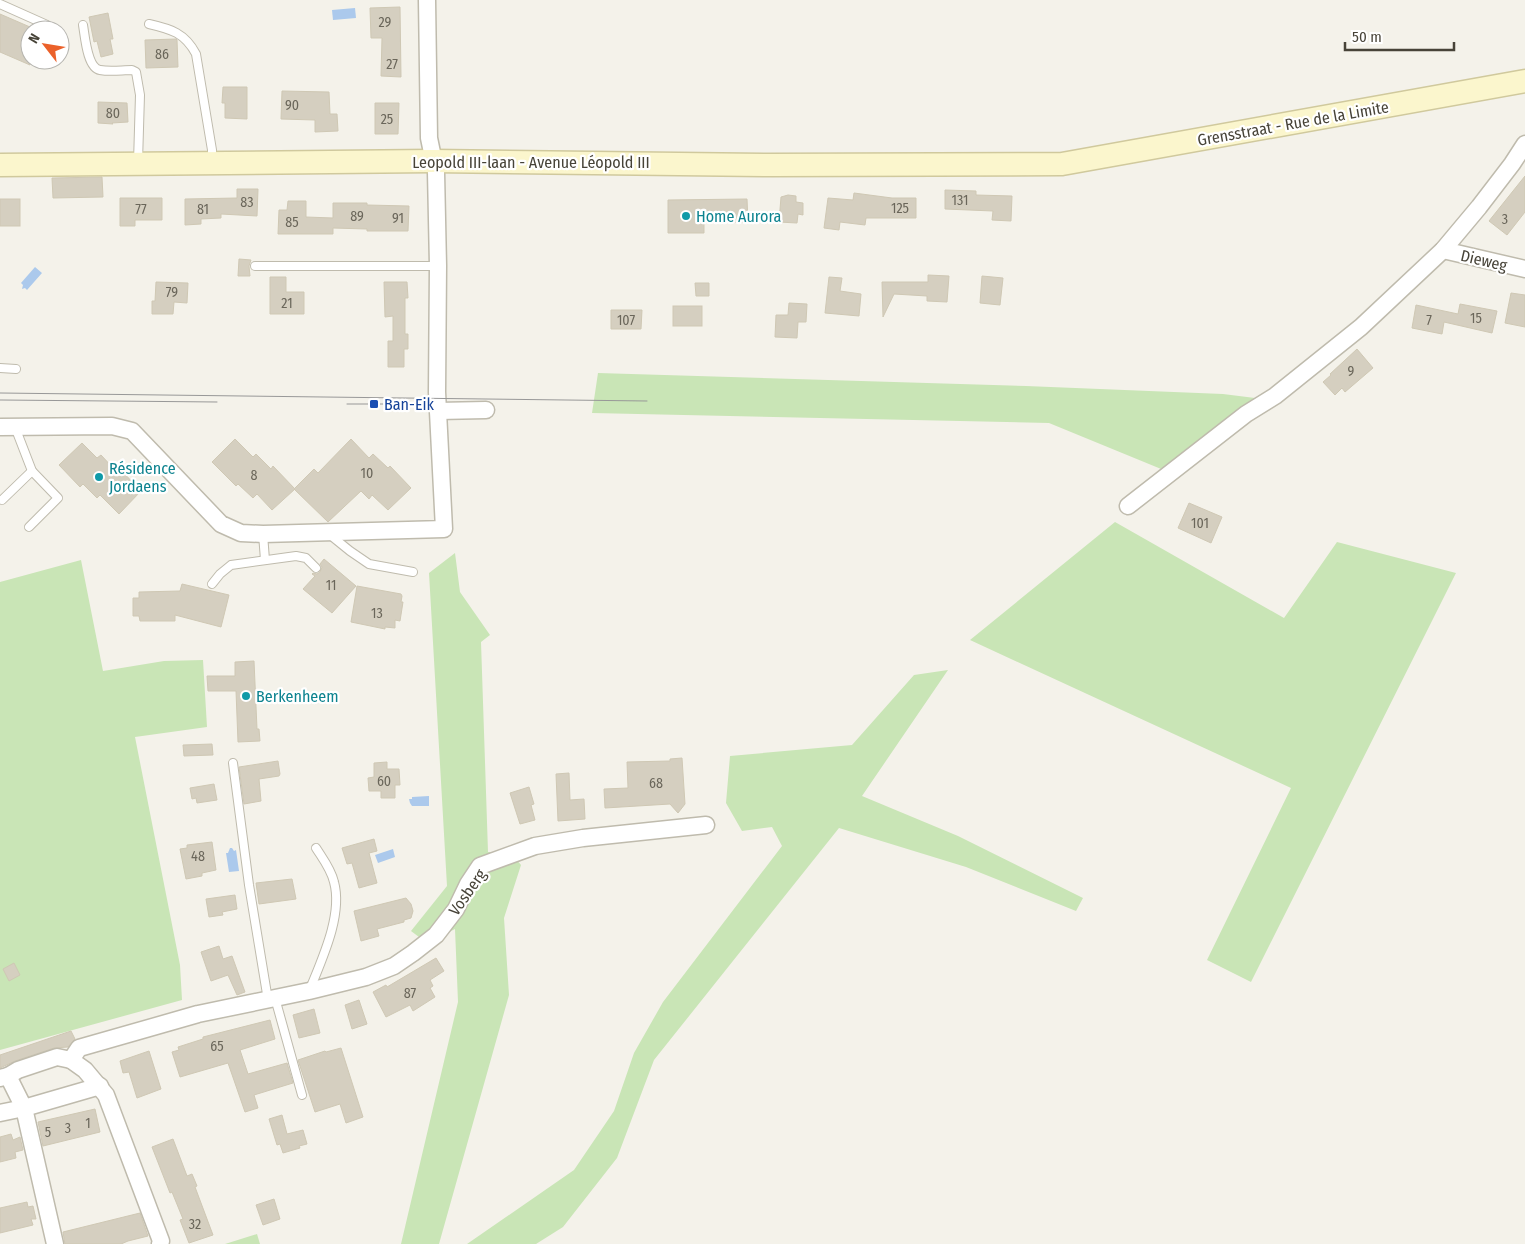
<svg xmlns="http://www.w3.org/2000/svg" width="1525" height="1244" viewBox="0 0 1525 1244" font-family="'Fira Sans Condensed',sans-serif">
<rect width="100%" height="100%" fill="#f4f2ea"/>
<g fill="#c9e5b6">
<polygon points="598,373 1026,386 1223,394 1255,398 1237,416 1166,471 1049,423 592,413"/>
<polygon points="1115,522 1284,618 1337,542 1456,573 1251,982 1207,960 1291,788 970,640"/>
<polygon points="455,553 460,592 490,635 481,642 488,852 511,853 521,865 504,918 509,995 439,1244 401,1244 458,1002 455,929 427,943 411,931 447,886 429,573"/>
<polygon points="81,560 103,671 164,661 203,660 207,727 135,737 180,965 182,1000 0,1050 0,582"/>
<polygon points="948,670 862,796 958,836 1083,898 1076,911 966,867 839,828 654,1060 617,1158 563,1227 536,1244 467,1244 574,1170 614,1111 634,1053 663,1002 782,846 772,827 742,831 726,803 730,756 852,745 914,675"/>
<polygon points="257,1234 260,1244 225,1244"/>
</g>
<g fill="#abc9ec">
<polygon points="355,8 356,18 333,20 332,10"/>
<polygon points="35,267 42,273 27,290 25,288 22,289 23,285 21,283"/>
<polygon points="429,796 429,806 412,806 410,803 409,799 412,799 412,797"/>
<polygon points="230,848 232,848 234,851 236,850 239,871 229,872 226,853 228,853"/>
<polygon points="393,849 395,857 378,863 375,855"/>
</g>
<g fill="#d5cfc0" stroke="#cfc8b4">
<polygon points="400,7 401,77 381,76 382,38 371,38 370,8"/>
<polygon points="108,13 113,39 110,39 113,54 101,57 97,41 94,42 89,17"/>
<polygon points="0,14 30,27 30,65 0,52"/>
<polygon points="176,39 177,40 178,67 146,68 145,40"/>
<polygon points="223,87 247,87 247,119 225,118 225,103 222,103"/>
<polygon points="282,91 329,92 330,114 337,114 338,131 315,132 315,120 281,119"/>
<polygon points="98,102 127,103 128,122 112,123 113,124 98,123"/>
<polygon points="375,103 399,103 398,134 375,134"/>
<polygon points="1525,176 1525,212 1507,235 1489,221"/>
<polygon points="102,177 103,197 53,198 52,178"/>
<polygon points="237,189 258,189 257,216 221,214 221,218 201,219 201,224 185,225 185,199 237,198"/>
<polygon points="945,190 976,191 976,195 1012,196 1011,221 992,220 993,211 945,209"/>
<polygon points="854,193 892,198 916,198 916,218 866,218 865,225 840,222 839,230 824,228 828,198 853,200"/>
<polygon points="788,195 796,196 796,202 803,203 803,215 798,214 797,223 779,222 781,197"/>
<polygon points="120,198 162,198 162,220 135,220 135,226 120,226"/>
<rect x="0" y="199" width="20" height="27"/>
<polygon points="747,199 748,222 704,222 704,233 668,233 668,200"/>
<polygon points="288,201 306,201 306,217 333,218 333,203 367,203 367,205 409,206 408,231 367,231 367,229 333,228 333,234 278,234 279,210 287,210"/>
<polygon points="239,259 251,260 249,266 250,276 238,276"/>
<polygon points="928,275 949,276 947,302 927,301 927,296 894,294 883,317 882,282 928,282"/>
<polygon points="982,276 1003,278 1000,305 980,303"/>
<polygon points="270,277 286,277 286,292 304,292 304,314 270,314"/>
<polygon points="829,277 842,278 840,291 861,294 859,316 825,313"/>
<polygon points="156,282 188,283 187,303 174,302 173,314 152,314 152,301 155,301"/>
<polygon points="384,282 407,282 408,298 405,298 405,334 408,334 408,349 404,349 404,367 388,367 388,341 393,341 393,316 385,317"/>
<polygon points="695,283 709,283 709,296 696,296"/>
<polygon points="1511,293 1525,295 1525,327 1505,323"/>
<polygon points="789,303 807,304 806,322 798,322 797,338 775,337 776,315 788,315"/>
<polygon points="1460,304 1497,311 1492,333 1444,322 1442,334 1412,328 1416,305 1458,314"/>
<rect x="673" y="306" width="29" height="20"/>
<polygon points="611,310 642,310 641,329 611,329"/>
<polygon points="1357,349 1373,368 1345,392 1342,388 1335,395 1323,382 1331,375 1330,374"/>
<polygon points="235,439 253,457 256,454 271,469 273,466 295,489 272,510 257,494 253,498 238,484 236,486 212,462"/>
<polygon points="351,439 369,458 373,454 388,468 390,466 411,488 388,510 372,495 369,499 361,491 328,522 294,489 314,469 318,473"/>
<polygon points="82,443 97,458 101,455 115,470 118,467 141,491 119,514 100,495 97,498 83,484 80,487 59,465"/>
<polygon points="1189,503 1222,517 1211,543 1178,528"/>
<polygon points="324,559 356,586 332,613 303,589 315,576 312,574 313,573 317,574 320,572 322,567 320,564"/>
<polygon points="182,584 229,595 221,627 175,615 175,621 140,621 139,616 133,616 133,598 139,598 139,592 180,591"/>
<polygon points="357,586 401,594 402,596 401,602 403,602 400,621 395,620 395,628 385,627 385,629 351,622"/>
<polygon points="254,661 257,729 259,729 260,741 238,742 236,691 208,691 207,676 235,676 235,662"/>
<polygon points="212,744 213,755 184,756 183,745"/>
<polygon points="682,758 685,804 678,813 670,804 605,808 604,789 628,788 627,762 670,761 670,759"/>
<polygon points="278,761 280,774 279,776 259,779 261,801 244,804 239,767"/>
<polygon points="387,762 387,769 399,769 400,785 395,785 395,798 381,798 381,791 369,791 368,778 374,777 374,763"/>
<polygon points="569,773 570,800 584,799 585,819 558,821 556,774"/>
<polygon points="214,784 217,800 197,803 196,798 192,799 190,788"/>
<polygon points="529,787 534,804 531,805 535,820 520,824 510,793"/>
<polygon points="374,839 377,851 369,853 377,883 359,888 352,863 347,864 342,848"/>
<polygon points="212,842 216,870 202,873 202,876 186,879 180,849 187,848 187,845"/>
<polygon points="292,879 296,899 259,904 256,883"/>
<polygon points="235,895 237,909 222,912 223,915 209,917 206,899"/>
<polygon points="406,898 411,904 413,911 411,918 404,920 404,922 377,929 379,936 361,941 354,911"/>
<polygon points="219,946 223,959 232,956 245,992 237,995 228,975 211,981 201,952"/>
<polygon points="436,958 444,971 430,980 433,986 430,988 435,997 413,1011 410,1005 386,1017 373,992 386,985 387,987"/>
<polygon points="14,963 20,975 9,981 3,969"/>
<polygon points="359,1000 367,1024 352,1029 345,1005"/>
<polygon points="314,1009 320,1033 299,1038 293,1015"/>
<polygon points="270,1020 275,1039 240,1050 248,1074 287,1063 293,1083 254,1095 258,1108 245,1112 228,1063 180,1077 172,1052 179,1050 178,1047 203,1039 203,1037"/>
<polygon points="71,1031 75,1039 68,1047 54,1048 15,1061 0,1068 0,1055"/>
<polygon points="341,1048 363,1117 346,1123 340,1104 315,1112 298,1060 325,1051 326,1052"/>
<polygon points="149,1051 161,1089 137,1098 129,1072 123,1073 120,1061"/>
<polygon points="95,1109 100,1132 43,1146 38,1122"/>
<polygon points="282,1115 287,1134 303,1130 307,1144 299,1146 300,1148 283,1153 280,1144 277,1145 269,1119"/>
<polygon points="11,1134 13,1140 20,1137 23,1150 15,1152 16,1158 0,1162 0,1137"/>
<polygon points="173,1139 187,1176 192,1174 197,1186 195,1187 213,1235 189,1243 180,1220 183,1219 172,1192 170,1193 152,1147"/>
<polygon points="274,1199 280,1219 263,1225 256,1205"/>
<polygon points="27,1202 28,1207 33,1206 36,1219 31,1219 33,1225 0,1233 0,1208"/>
<polygon points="140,1213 148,1236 128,1241 121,1244 65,1244 63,1232"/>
</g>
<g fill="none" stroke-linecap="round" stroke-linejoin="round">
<defs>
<g id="lane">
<polyline points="0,4 47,25"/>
<path d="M149,24c22,5 36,9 47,30l16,96v10"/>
<path d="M83,25c2,11 4,43 17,45 11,2 22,0 32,0l4,2 4,23 -2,67"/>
<polyline points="255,266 438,266"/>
<polyline points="0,368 16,369"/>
<polyline points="15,427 32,471 58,498 29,527"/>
<polyline points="2,500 32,471"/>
<polyline points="263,534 265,560"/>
<polyline points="329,534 350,551 369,564 413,572"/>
<polyline points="212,584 220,574 231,565 296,556 306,558 316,568"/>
<polyline points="233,763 249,885 268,1000"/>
<path d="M310,989c12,-30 33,-74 24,-107 -3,-13 -11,-23 -18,-34"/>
<polyline points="275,998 302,1095"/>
</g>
<g id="street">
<polyline points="1443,250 1525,269"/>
<polyline points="438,411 486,410"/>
<polyline points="0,427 112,426 132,431 221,524 241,533 263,534 444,529 437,392 438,266 436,172 429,138 427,0"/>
<polyline points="1128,506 1246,414 1275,396 1361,327 1443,250 1479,207 1512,164 1525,144"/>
<polyline points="71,1060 85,1070 106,1095 161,1241 160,1244"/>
<polyline points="8,1076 24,1108 55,1244"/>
<polyline points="0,1078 8,1076 18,1070 57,1057 71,1060 79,1048 198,1014 309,991 366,977 394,966 413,953 436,935 456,909 468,884 480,866 535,846 583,838 706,825"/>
<polyline points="0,1113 24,1108 100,1086"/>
</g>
<polyline id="secondary" points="0,165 433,161 770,165 1062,164 1525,81"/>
</defs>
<use href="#lane" stroke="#bfbbad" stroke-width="10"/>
<use href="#street" stroke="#bfbbad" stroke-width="19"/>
<use href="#secondary" stroke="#d0c99d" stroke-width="25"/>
<use href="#lane" stroke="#fff" stroke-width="8"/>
<use href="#street" stroke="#fff" stroke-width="16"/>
<use href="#secondary" stroke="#fbf6cd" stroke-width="22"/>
<g stroke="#989898" stroke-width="1">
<polyline points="0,393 647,401"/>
<polyline points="0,400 217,402"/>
<polyline points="347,404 387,404"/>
</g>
</g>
<g fill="#0f9aa8" stroke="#fff" stroke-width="2">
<circle cx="686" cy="216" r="5"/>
<circle cx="99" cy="477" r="5"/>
<circle cx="246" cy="696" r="5"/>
</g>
<rect fill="#1a4fb4" stroke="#fff" stroke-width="2" x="369" y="399" width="10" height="10" rx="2.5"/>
<g text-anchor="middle" stroke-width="4.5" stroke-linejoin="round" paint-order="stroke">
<g font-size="14" fill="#6a665a">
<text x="385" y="27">29</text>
<text x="162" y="59">86</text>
<text x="392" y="69">27</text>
<text x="292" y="110">90</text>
<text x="113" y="118">80</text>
<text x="387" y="124">25</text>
<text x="960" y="205">131</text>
<text x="247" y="207">83</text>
<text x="900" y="213">125</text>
<text x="141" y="214">77</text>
<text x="203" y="214">81</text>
<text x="357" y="221">89</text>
<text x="398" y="223">91</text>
<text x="1505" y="224">3</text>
<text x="292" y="227">85</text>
<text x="172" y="297">79</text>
<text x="287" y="308">21</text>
<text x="1476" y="323">15</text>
<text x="626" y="325">107</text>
<text x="1429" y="325">7</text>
<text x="1351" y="376">9</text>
<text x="367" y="478">10</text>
<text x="254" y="480">8</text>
<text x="1200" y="528">101</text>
<text x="331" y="590">11</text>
<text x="377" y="618">13</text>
<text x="384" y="786">60</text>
<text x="656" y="788">68</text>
<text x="198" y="861">48</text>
<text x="410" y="998">87</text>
<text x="217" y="1051">65</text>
<text x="88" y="1128">1</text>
<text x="68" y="1133">3</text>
<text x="48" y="1137">5</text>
<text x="195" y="1229">32</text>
</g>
<g font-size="16" fill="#474338" stroke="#fff">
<text transform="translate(1293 123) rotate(-10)" y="6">Grensstraat - Rue de la Limite</text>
<text x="531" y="168">Leopold III-laan - Avenue Léopold III</text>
<text transform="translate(1484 260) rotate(13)" y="6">Dieweg</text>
<text transform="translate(467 892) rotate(-55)" y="6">Vosberg</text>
</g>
<g font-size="16" fill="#0d838f" stroke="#fff" text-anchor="start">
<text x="696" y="222">Home Aurora</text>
<text x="109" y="474">Résidence<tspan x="109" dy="18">Jordaens</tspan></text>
<text x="256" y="702">Berkenheem</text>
</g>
<g font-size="16" fill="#164399" stroke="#fff" text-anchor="start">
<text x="384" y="410">Ban-Eik</text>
</g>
</g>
<g transform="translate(45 45) rotate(301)"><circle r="24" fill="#ffffff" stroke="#b5b4af"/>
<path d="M0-4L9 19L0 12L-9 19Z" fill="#eb612a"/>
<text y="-8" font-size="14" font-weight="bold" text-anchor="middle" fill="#474338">N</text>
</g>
<path d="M1345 42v8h109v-8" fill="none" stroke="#474338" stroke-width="2.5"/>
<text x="1352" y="42" font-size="15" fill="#474338" stroke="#ffffff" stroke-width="4" paint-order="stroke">50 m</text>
</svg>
